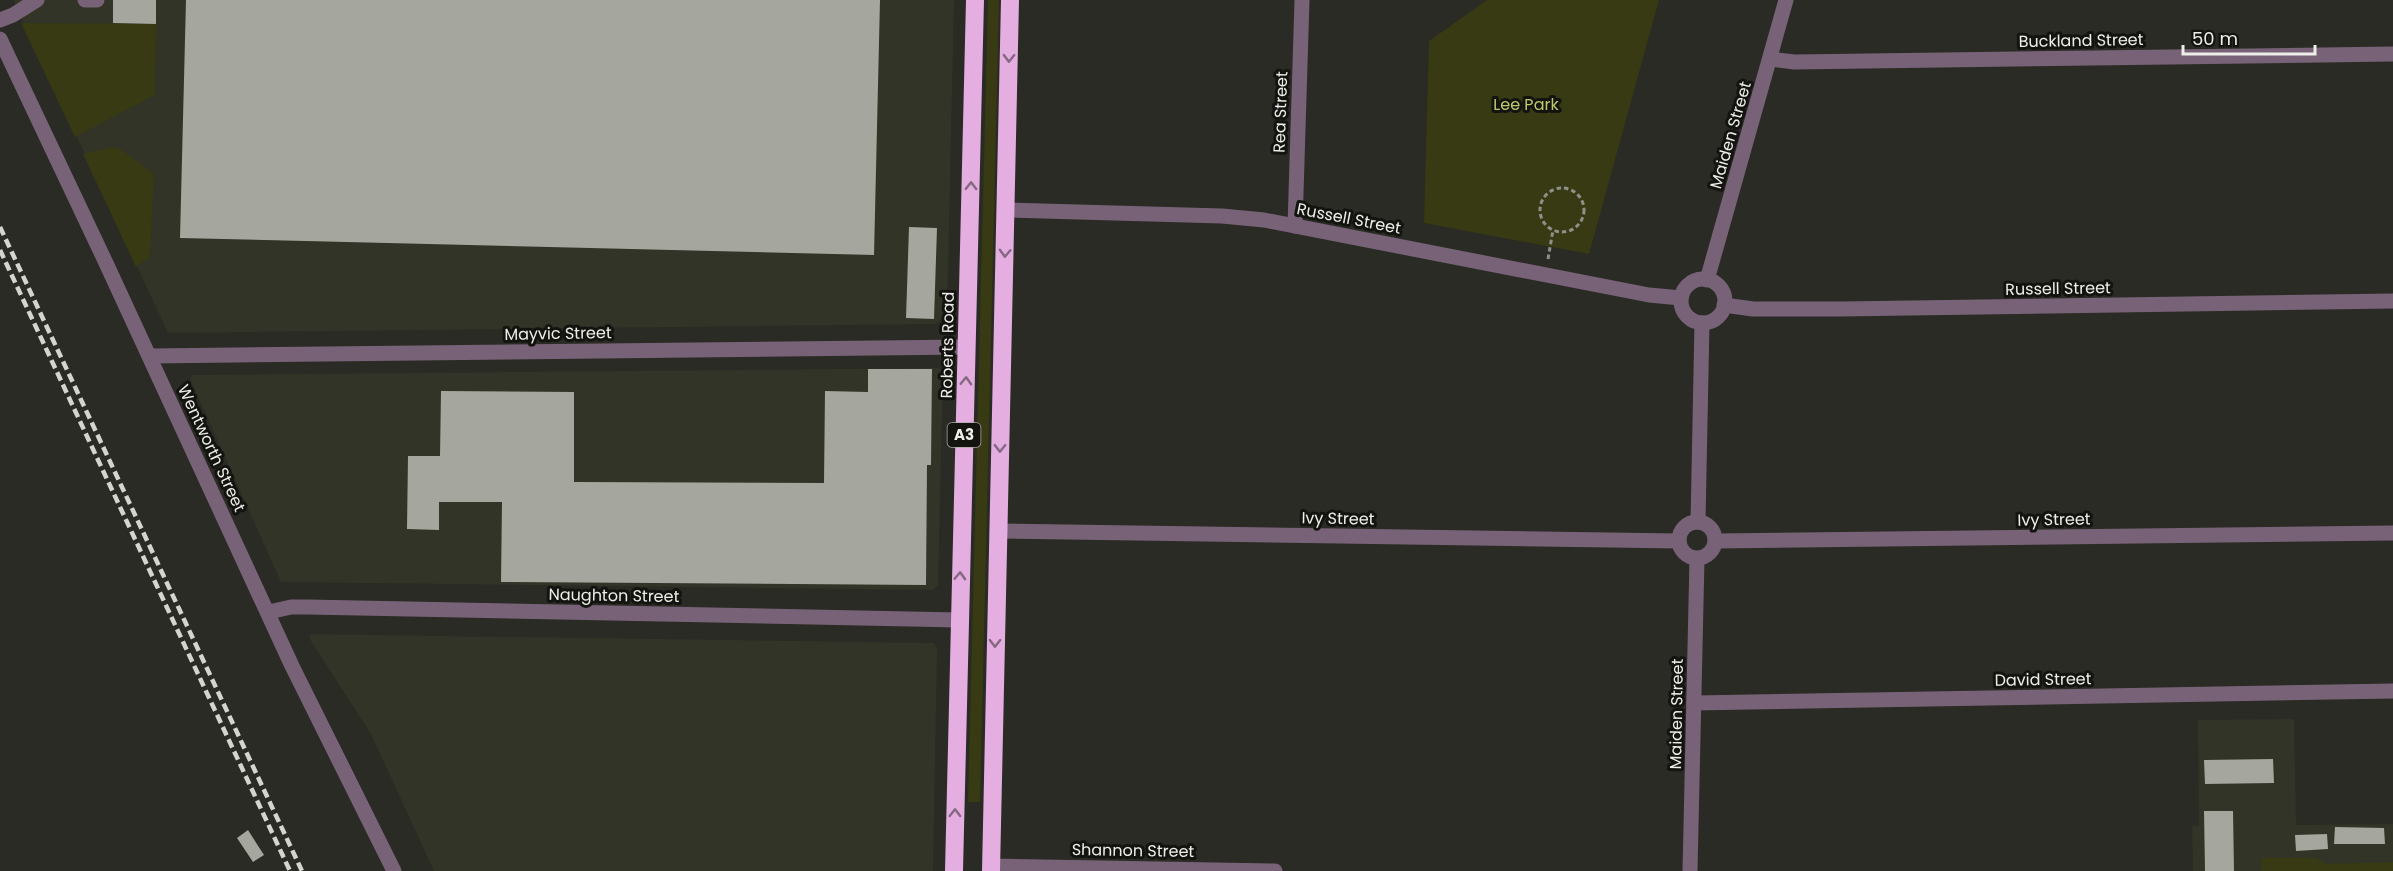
<svg xmlns="http://www.w3.org/2000/svg" width="2393" height="871" viewBox="0 0 2393 871" font-family="Poppins,sans-serif">
<rect width="100%" height="100%" fill="#2a2b24"/>
<g fill="#323427">
<polygon points="13,0 954,0 947,314 936,324 168,333"/>
<polygon points="938,368 943,371 938,585 933,590 281,582 190,379 192,375"/>
<polygon points="311,634 933,643 937,648 933,871 434,871 371,734 309,638"/>
<polygon points="2294,719 2296,825 2393,824 2393,871 2193,871 2192,826 2199,826 2198,720"/>
</g>
<g fill="#373a12">
<polygon points="988,0 999,0 980,802 968,802"/>
<polygon points="1487,0 1659,0 1589,254 1424,223 1429,41"/>
<polygon points="21,23 156,24 155,95 75,137"/>
<polygon points="113,147 122,150 154,174 150,257 136,267 83,154"/>
<polygon points="2261,858 2316,858 2326,864 2393,862 2393,871 2262,871"/>
</g>
<g fill="#a5a69d">
<polygon points="113,0 156,0 156,24 113,23"/>
<polygon points="186,0 880,0 874,255 180,238"/>
<polygon points="909,227 937,228 934,319 906,318"/>
<polygon points="868,369 932,369 931,465 927,465 926,585 501,582 502,502 439,502 439,530 407,529 408,456 440,456 441,391 574,392 574,482 824,483 825,391 868,392"/>
<polygon points="2273,759 2274,783 2205,784 2204,760"/>
<polygon points="2204,811 2233,811 2234,871 2205,871"/>
<polygon points="2335,827 2384,828 2385,844 2334,844"/>
<polygon points="248,830 264,855 253,862 237,838"/>
<polygon points="2327,834 2328,849 2296,851 2295,835"/>
</g>
<g fill="none" stroke-linecap="round" stroke-linejoin="round">
<g stroke="#8f908a" stroke-width="3" stroke-dasharray="4.5 3" stroke-linecap="butt">
<circle cx="1562" cy="210" r="22"/>
<polyline points="1548,259 1553,230"/>
</g>
<g stroke="#786277" stroke-width="15">
<polyline points="85,0 97,0"/>
<polyline points="0,20 13,15 37,0"/>
<polyline points="0,39 106,263 292,666 394,871"/>
<polyline points="1770,59 1794,62 2393,54"/>
<polyline points="1006,210 1222,216 1264,220 1649,295 1681,298"/>
<polyline points="1295,226 1302,0"/>
<circle cx="1703" cy="301" r="22"/>
<polyline points="1707,280 1786,0"/>
<polyline points="1724,305 1753,309 1840,309 2393,301"/>
<polyline points="150,356 967,347"/>
<circle cx="1697" cy="540" r="18"/>
<polyline points="1698,522 1702,323"/>
<polyline points="998,531 1679,541"/>
<polyline points="1716,541 2393,533"/>
<polyline points="269,612 291,607 308,607 959,620"/>
<polyline points="1694,703 2393,691"/>
<polyline points="991,866 1275,871"/>
<polyline points="1690,871 1697,559"/>
</g>
<g stroke="#e4aee1" stroke-width="18">
<polyline points="954,871 975,0"/>
<polyline points="991,871 1010,0"/>
</g>
<g stroke="#d4d5d0" stroke-width="4.5" stroke-dasharray="9 4.5" stroke-linecap="butt">
<polyline points="0,227 302,871"/>
<polyline points="0,250 290,871"/>
</g>
</g>
<defs><path id="oneway-chevron" d="M-2-3.5L2.5 0L-2 3.5" fill="none" stroke-width="1.6" stroke-linecap="round" stroke-linejoin="round" transform="scale(1.5)"/></defs>
<g stroke="#866883">
<use href="#oneway-chevron" transform="translate(1009 58) rotate(91)"/>
<use href="#oneway-chevron" transform="translate(971 186) rotate(-89)"/>
<use href="#oneway-chevron" transform="translate(1005 253) rotate(92)"/>
<use href="#oneway-chevron" transform="translate(966 381) rotate(-88)"/>
<use href="#oneway-chevron" transform="translate(1000 448) rotate(91)"/>
<use href="#oneway-chevron" transform="translate(960 576) rotate(-88)"/>
<use href="#oneway-chevron" transform="translate(995 643) rotate(91)"/>
<use href="#oneway-chevron" transform="translate(955 813) rotate(-89)"/>
</g>
<g text-anchor="middle" stroke-width="6" stroke-linejoin="round" paint-order="stroke">
<rect fill="#131310" stroke="#acaca8" stroke-width="1.5" x="947.5" y="423" width="33" height="24" rx="4.5"/>
<g font-size="15" font-weight="bold" fill="#edeee9">
<text x="964" y="440">A3</text>
</g>
<g font-size="16" fill="#edeee9" stroke="#131310">
<text transform="translate(2081 40) rotate(-1)" y="6">Buckland Street</text>
<text transform="translate(1280 112) rotate(-88)" y="6">Rea Street</text>
<text transform="translate(1730 135) rotate(-74)" y="6">Maiden Street</text>
<text transform="translate(1349 218) rotate(11)" y="6">Russell Street</text>
<text transform="translate(2058 288) rotate(-1)" y="6">Russell Street</text>
<text transform="translate(558 333) rotate(-1)" y="6">Mayvic Street</text>
<text transform="translate(947 345) rotate(-89)" y="6">Roberts Road</text>
<text transform="translate(212 448) rotate(65)" y="6">Wentworth Street</text>
<text transform="translate(1338 518) rotate(1)" y="6">Ivy Street</text>
<text transform="translate(2054 519) rotate(-1)" y="6">Ivy Street</text>
<text transform="translate(614 595) rotate(1)" y="6">Naughton Street</text>
<text transform="translate(2043 679) rotate(-1)" y="6">David Street</text>
<text transform="translate(1676 714) rotate(-89)" y="6">Maiden Street</text>
<text transform="translate(1133 850) rotate(1)" y="6">Shannon Street</text>
</g>
<g font-size="16" fill="#bfc969" stroke="#131310">
<text x="1526" y="110">Lee Park</text>
</g>
</g>
<path d="M2183 45v9h132v-9" fill="none" stroke="#edeee9" stroke-width="3"/>
<text x="2192" y="45" font-size="18" fill="#edeee9" stroke="#131310" stroke-width="4.5" paint-order="stroke">50 m</text>
</svg>
